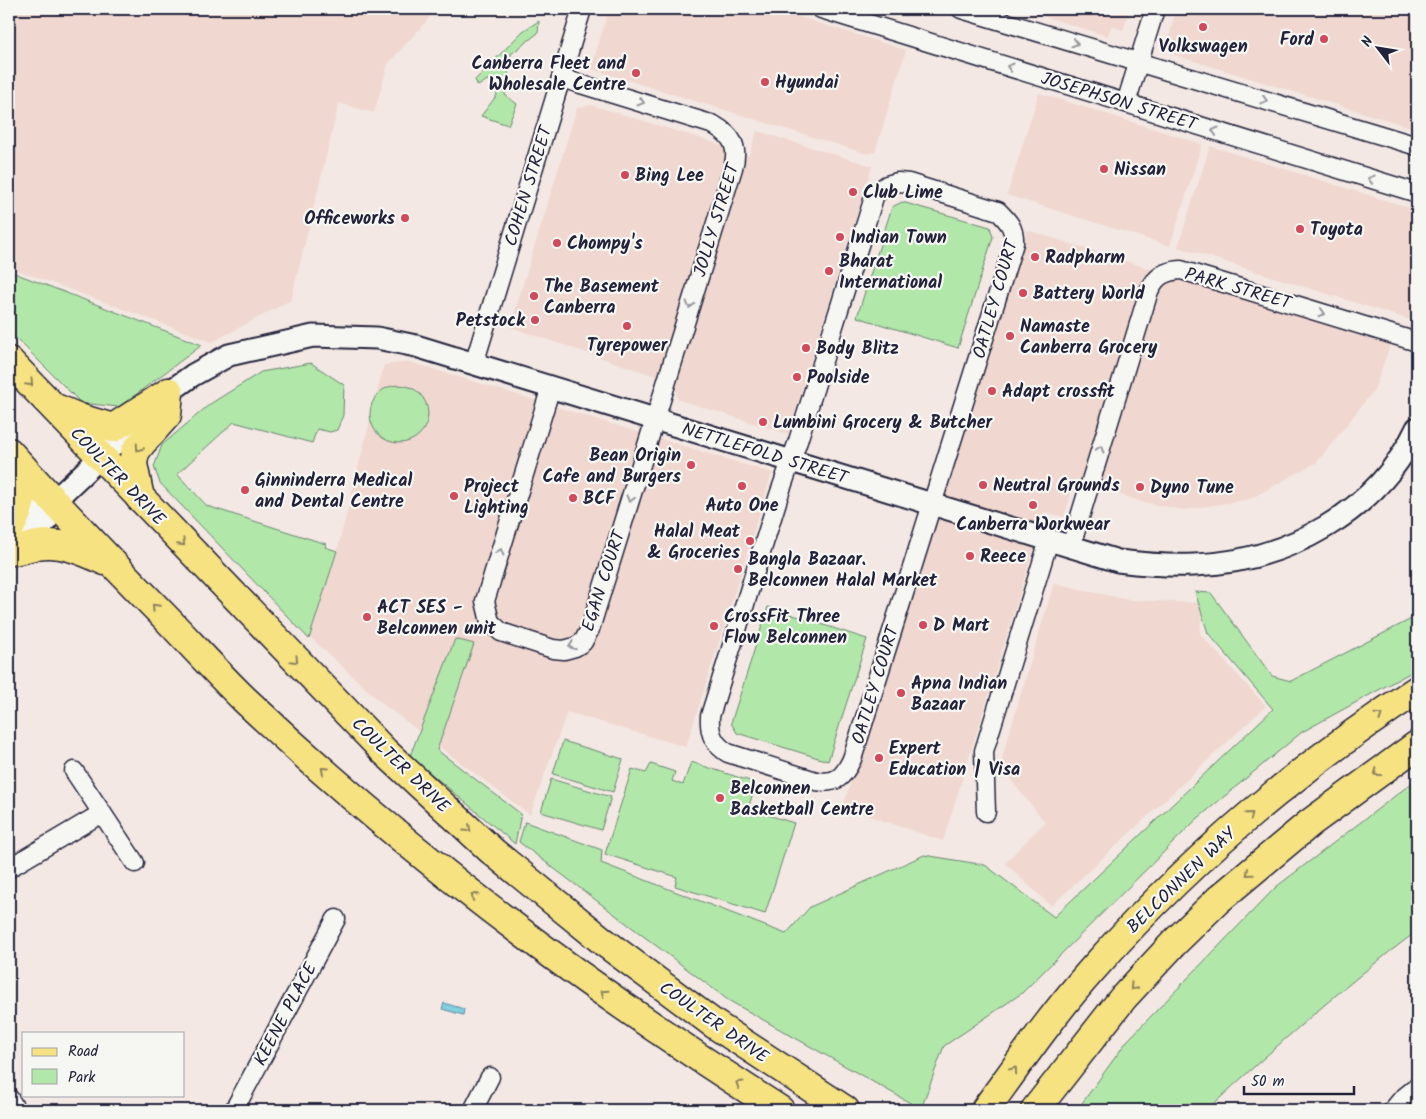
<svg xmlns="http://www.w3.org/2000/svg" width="1426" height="1119" viewBox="0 0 1426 1119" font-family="Kalam,sans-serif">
<rect width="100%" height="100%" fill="#f3e8e3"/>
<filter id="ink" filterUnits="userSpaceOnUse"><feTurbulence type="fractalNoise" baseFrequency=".02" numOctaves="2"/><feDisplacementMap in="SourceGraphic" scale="10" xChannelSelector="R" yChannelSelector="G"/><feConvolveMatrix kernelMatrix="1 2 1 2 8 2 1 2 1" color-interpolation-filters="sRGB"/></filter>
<g filter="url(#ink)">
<g fill="#f0d7d0">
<polygon points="9,9 437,9 388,64 374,113 339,103 291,300 212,342 9,267"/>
<polygon points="609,9 773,9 906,50 875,152 868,154 591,69"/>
<polygon points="1020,9 1130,9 1123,30 1111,26 1108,36"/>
<polygon points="1176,9 1417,9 1417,129 1174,55 1176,45 1168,41"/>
<polygon points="1039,93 1202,144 1170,246 1007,195"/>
<polygon points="591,105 709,141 749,156 757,131 872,166 788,434 677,399 676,383 510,327 577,108"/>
<polygon points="1210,146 1417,210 1417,322 1178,247"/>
<polygon points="1027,230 1390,345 1374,390 1317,462 1250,499 1184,510 1142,502 1076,479 1064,517 1045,512 943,841 843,807"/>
<polygon points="410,362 772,473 686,747 567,712 530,815 383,704 310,637 338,548 384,365"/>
<polygon points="1054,583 1128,600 1202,603 1200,634 1266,706 1051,906 1005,863 1045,822 1006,774 1002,758"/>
</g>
<g fill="#b1e7a9" stroke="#6a8472">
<polygon points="539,21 538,33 511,54 505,95 517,104 508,125 481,116 497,95 489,79 478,86 475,80 523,31"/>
<polygon points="902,202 990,227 993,237 958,348 857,317 892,207"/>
<polygon points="9,271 202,345 119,407 81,403 9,331"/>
<polygon points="311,363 344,385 343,415 337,430 330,432 317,429 312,443 234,422 177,474 207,506 326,544 325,547 337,551 309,639 160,483 154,467 162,445 210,404 261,372"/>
<circle cx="399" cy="414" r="29"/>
<polygon points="1195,592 1211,593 1272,676 1291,681 1417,616 1417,669 1302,732 1197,819 1022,993 944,1046 921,1109 728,1000 519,842 525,822 602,850 601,863 786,934 810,907 924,855 985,865 1054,917 1273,709 1208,633"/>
<polygon points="768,607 867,639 828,761 737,733 731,723"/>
<polygon points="455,639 474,644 437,750 521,814 515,844 410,756"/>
<polygon points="563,741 623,759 613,792 553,774"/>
<polygon points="691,762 756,783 748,809 794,823 765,914 675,886 677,877 605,854 632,769 646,773 651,764 675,772 672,781 683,785"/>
<polygon points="551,779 611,797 601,830 541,812"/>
<path d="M1417,779v152c-74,55 -142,116 -210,179h-130l50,-69 149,-154z"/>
</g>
<polygon fill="#82cfe1" stroke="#5c8a9f" points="444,1003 464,1009 463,1015 442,1009"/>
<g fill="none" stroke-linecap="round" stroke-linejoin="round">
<defs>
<g id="minor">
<polyline points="821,9 1417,193"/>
<polyline points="961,9 1417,146"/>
<polyline points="1126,103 1155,9"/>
<path d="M898,182l11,1 89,28c10,10 17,17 16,32 -53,172 -109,344 -162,516 -9,19 -16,25 -36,22l-88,-28c-15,-9 -19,-20 -18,-37l69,-221 19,-54 77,-247 12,-9z"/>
<polyline points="474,364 582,9"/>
<path d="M551,387l-66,214 5,21 11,10 52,17 11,1 11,-3 8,-5 7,-13 143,-461c6,-21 0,-32 -19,-43l-153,-47"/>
<path d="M1071,546l78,-255c7,-15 16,-20 32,-21l236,72"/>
<polyline points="986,812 984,751 1049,540"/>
<polyline points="102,813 135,863"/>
<polyline points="9,868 102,813 74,771"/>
<polyline points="9,1098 16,1110"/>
<polyline points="234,1110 336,919"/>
<polyline points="473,1110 490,1077"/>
<polyline points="1393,1110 1402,1099 1417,1087"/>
</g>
<g id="tertiary">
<path d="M13,530l23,-22 17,-6 116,-110 24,-17 36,-20 84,-19 64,2 39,8 702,215c25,3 51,5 76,4 92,-3 184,-53 223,-137"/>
<polyline points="14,552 47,520 53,502"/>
</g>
<g id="primary">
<polyline points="9,361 385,752 492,851 604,942 714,1024 845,1110"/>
<polyline points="58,409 82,419 113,428 169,392"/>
<path d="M9,452c51,57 104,112 158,167 26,27 51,55 78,81 164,155 345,290 535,410"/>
<polyline points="140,498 133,464 135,452 141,444 167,415 169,392"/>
<path d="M9,530c13,-23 14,-36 14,-62"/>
<path d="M14,551c8,-2 16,-4 23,-6 24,-4 47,6 68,16"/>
<path d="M985,1110c34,-47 67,-95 106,-139 95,-108 205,-202 326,-281"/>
<polyline points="1035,1110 1123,998 1174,943 1218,900 1310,823 1417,745"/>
</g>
</defs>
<use href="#minor" stroke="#22223b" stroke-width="21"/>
<use href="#tertiary" stroke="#22223b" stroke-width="25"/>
<use href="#primary" stroke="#22223b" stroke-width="31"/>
<use href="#minor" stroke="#f6f6f2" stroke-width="18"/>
<use href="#tertiary" stroke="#f6f6f2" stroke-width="21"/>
<use href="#primary" stroke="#f6e281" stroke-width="28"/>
</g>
<defs><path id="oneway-chevron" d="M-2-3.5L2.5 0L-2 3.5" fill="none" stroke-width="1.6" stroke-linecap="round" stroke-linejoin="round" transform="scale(1.25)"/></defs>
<g stroke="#9797a0">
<use href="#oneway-chevron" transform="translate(1075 43) rotate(17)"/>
<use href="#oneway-chevron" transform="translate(1010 67) rotate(-163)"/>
<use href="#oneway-chevron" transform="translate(1264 100) rotate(17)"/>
<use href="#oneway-chevron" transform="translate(641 102) rotate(17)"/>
<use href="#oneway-chevron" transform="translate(1215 131) rotate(-163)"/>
<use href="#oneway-chevron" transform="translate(1371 179) rotate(-163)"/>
<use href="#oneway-chevron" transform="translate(690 305) rotate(107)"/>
<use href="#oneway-chevron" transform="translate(1322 313) rotate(17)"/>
<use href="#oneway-chevron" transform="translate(1100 449) rotate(-73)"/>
<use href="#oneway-chevron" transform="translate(630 499) rotate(107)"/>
<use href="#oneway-chevron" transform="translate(500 552) rotate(-73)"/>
<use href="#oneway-chevron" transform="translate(572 646) rotate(159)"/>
</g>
<g stroke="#8c825e">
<use href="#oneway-chevron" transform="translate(30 383) rotate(47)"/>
<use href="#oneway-chevron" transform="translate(139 448) rotate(123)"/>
<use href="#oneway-chevron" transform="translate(182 543) rotate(46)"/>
<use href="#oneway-chevron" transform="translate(155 607) rotate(-134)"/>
<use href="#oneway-chevron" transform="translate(295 660) rotate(46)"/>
<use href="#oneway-chevron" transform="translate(1379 716) rotate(-35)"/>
<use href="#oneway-chevron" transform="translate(324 770) rotate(-138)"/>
<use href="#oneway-chevron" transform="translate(1377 773) rotate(144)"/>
<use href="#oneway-chevron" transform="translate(1250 815) rotate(-40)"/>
<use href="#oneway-chevron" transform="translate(468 829) rotate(42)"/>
<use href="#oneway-chevron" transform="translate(1249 873) rotate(139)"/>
<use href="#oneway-chevron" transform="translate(474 896) rotate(-141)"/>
<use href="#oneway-chevron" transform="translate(1133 987) rotate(133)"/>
<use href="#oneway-chevron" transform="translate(604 993) rotate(-145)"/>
<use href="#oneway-chevron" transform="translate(1014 1070) rotate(-55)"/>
<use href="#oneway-chevron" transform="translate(739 1084) rotate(-148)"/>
</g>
</g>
<g fill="#d1495b" stroke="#f6f6f2" stroke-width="2">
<circle cx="1203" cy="27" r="5"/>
<circle cx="1324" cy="39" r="5"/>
<circle cx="636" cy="73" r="5"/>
<circle cx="765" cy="82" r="5"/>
<circle cx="1104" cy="169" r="5"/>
<circle cx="625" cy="175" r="5"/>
<circle cx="853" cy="192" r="5"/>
<circle cx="405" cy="218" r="5"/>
<circle cx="1300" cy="229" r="5"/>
<circle cx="840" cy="237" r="5"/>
<circle cx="557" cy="243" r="5"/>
<circle cx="1035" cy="257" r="5"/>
<circle cx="829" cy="271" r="5"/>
<circle cx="1023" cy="293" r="5"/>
<circle cx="534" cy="296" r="5"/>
<circle cx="535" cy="320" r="5"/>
<circle cx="627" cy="326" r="5"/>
<circle cx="1010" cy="336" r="5"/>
<circle cx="806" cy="348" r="5"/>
<circle cx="797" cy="377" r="5"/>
<circle cx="992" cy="391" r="5"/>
<circle cx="763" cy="422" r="5"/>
<circle cx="691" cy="465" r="5"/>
<circle cx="983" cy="485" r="5"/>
<circle cx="742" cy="486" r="5"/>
<circle cx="1140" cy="487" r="5"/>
<circle cx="245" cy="490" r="5"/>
<circle cx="454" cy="496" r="5"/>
<circle cx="573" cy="498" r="5"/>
<circle cx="1033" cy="505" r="5"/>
<circle cx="750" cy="541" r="5"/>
<circle cx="970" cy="556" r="5"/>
<circle cx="738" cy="569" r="5"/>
<circle cx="367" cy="617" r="5"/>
<circle cx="923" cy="625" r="5"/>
<circle cx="714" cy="626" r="5"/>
<circle cx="901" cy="693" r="5"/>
<circle cx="879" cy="758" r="5"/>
<circle cx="720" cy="798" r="5"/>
</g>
<g text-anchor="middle" stroke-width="4.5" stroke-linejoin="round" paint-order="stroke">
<g font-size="18" font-weight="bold" fill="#22223b" stroke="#f6f6f2" text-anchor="start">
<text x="1314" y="45" text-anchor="end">Ford</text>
<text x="1203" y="52" text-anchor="middle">Volkswagen</text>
<text x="626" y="69" text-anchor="end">Canberra Fleet and<tspan x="626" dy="21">Wholesale Centre</tspan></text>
<text x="775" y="88">Hyundai</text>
<text x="1114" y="175">Nissan</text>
<text x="635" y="181">Bing Lee</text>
<text x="863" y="198">Club Lime</text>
<text x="395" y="224" text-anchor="end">Officeworks</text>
<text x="1310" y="235">Toyota</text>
<text x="850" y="243">Indian Town</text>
<text x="567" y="249">Chompy's</text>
<text x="1045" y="263">Radpharm</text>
<text x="839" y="267">Bharat<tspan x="839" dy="21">International</tspan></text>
<text x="544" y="292">The Basement<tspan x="544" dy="21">Canberra</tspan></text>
<text x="1033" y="299">Battery World</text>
<text x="525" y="326" text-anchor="end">Petstock</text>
<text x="1020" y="332">Namaste<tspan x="1020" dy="21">Canberra Grocery</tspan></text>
<text x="627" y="351" text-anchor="middle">Tyrepower</text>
<text x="816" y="354">Body Blitz</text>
<text x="807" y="383">Poolside</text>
<text x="1002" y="397">Adapt crossfit</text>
<text x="773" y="428">Lumbini Grocery &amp; Butcher</text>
<text x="681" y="461" text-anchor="end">Bean Origin<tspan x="681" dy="21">Cafe and Burgers</tspan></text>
<text x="255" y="486">Ginninderra Medical<tspan x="255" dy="21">and Dental Centre</tspan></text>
<text x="993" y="491">Neutral Grounds</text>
<text x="464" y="492">Project<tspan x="464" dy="21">Lighting</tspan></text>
<text x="1150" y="493">Dyno Tune</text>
<text x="583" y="504">BCF</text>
<text x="742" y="511" text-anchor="middle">Auto One</text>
<text x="1033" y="530" text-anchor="middle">Canberra Workwear</text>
<text x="740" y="537" text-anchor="end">Halal Meat<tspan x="740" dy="21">&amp; Groceries</tspan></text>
<text x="980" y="562">Reece</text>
<text x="748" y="565">Bangla Bazaar.<tspan x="748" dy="21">Belconnen Halal Market</tspan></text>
<text x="377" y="613">ACT SES -<tspan x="377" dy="21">Belconnen unit</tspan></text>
<text x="724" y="622">CrossFit Three<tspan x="724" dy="21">Flow Belconnen</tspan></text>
<text x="933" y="631">D Mart</text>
<text x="911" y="689">Apna Indian<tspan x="911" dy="21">Bazaar</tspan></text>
<text x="889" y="754">Expert<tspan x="889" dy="21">Education | Visa</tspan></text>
<text x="730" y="794">Belconnen<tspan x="730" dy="21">Basketball Centre</tspan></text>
</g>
<g font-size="18" fill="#22223b" stroke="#f6f6f2">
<text transform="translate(1119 101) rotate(17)" y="6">JOSEPHSON STREET</text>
<text transform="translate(528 186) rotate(-73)" y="6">COHEN STREET</text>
<text transform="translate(716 220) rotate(-73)" y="6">JOLLY STREET</text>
<text transform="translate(1238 288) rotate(16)" y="6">PARK STREET</text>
<text transform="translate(995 299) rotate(-74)" y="6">OATLEY COURT</text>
<text transform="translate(765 453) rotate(17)" y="6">NETTLEFOLD STREET</text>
<text transform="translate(118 476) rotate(46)" y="6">COULTER DRIVE</text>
<text transform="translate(603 581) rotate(-72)" y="6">EGAN COURT</text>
<text transform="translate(875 685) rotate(-73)" y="6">OATLEY COURT</text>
<text transform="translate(401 765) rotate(44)" y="6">COULTER DRIVE</text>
<text transform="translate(1181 880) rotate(-44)" y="6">BELCONNEN WAY</text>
<text transform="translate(285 1014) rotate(-62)" y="6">KEENE PLACE</text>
<text transform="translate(714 1022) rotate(35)" y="6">COULTER DRIVE</text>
</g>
</g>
<rect width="1426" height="1119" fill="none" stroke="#f6f6f2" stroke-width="30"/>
<rect x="15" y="15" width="1396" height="1089" fill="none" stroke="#22223b" stroke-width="2" filter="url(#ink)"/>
<rect x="22" y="1032" width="162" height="65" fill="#f6f6f2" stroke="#a1a1a9"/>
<rect x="32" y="1048" width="25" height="8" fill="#f6e281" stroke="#a1a1a9"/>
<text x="68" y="1056" font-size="15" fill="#22223b">Road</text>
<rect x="32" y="1069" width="25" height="15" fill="#b1e7a9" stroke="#a1a1a9"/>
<text x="68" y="1082" font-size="15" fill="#22223b">Park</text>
<g transform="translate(1378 48) rotate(301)" stroke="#f6f6f2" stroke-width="4" paint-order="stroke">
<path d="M0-4L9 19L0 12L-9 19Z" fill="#22223b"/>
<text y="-8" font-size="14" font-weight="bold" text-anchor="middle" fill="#22223b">N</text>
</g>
<path d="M1244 1086v8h110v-8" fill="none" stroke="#22223b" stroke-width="2.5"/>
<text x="1251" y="1086" font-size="15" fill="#22223b" stroke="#f6f6f2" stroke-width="4" paint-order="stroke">50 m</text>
</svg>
